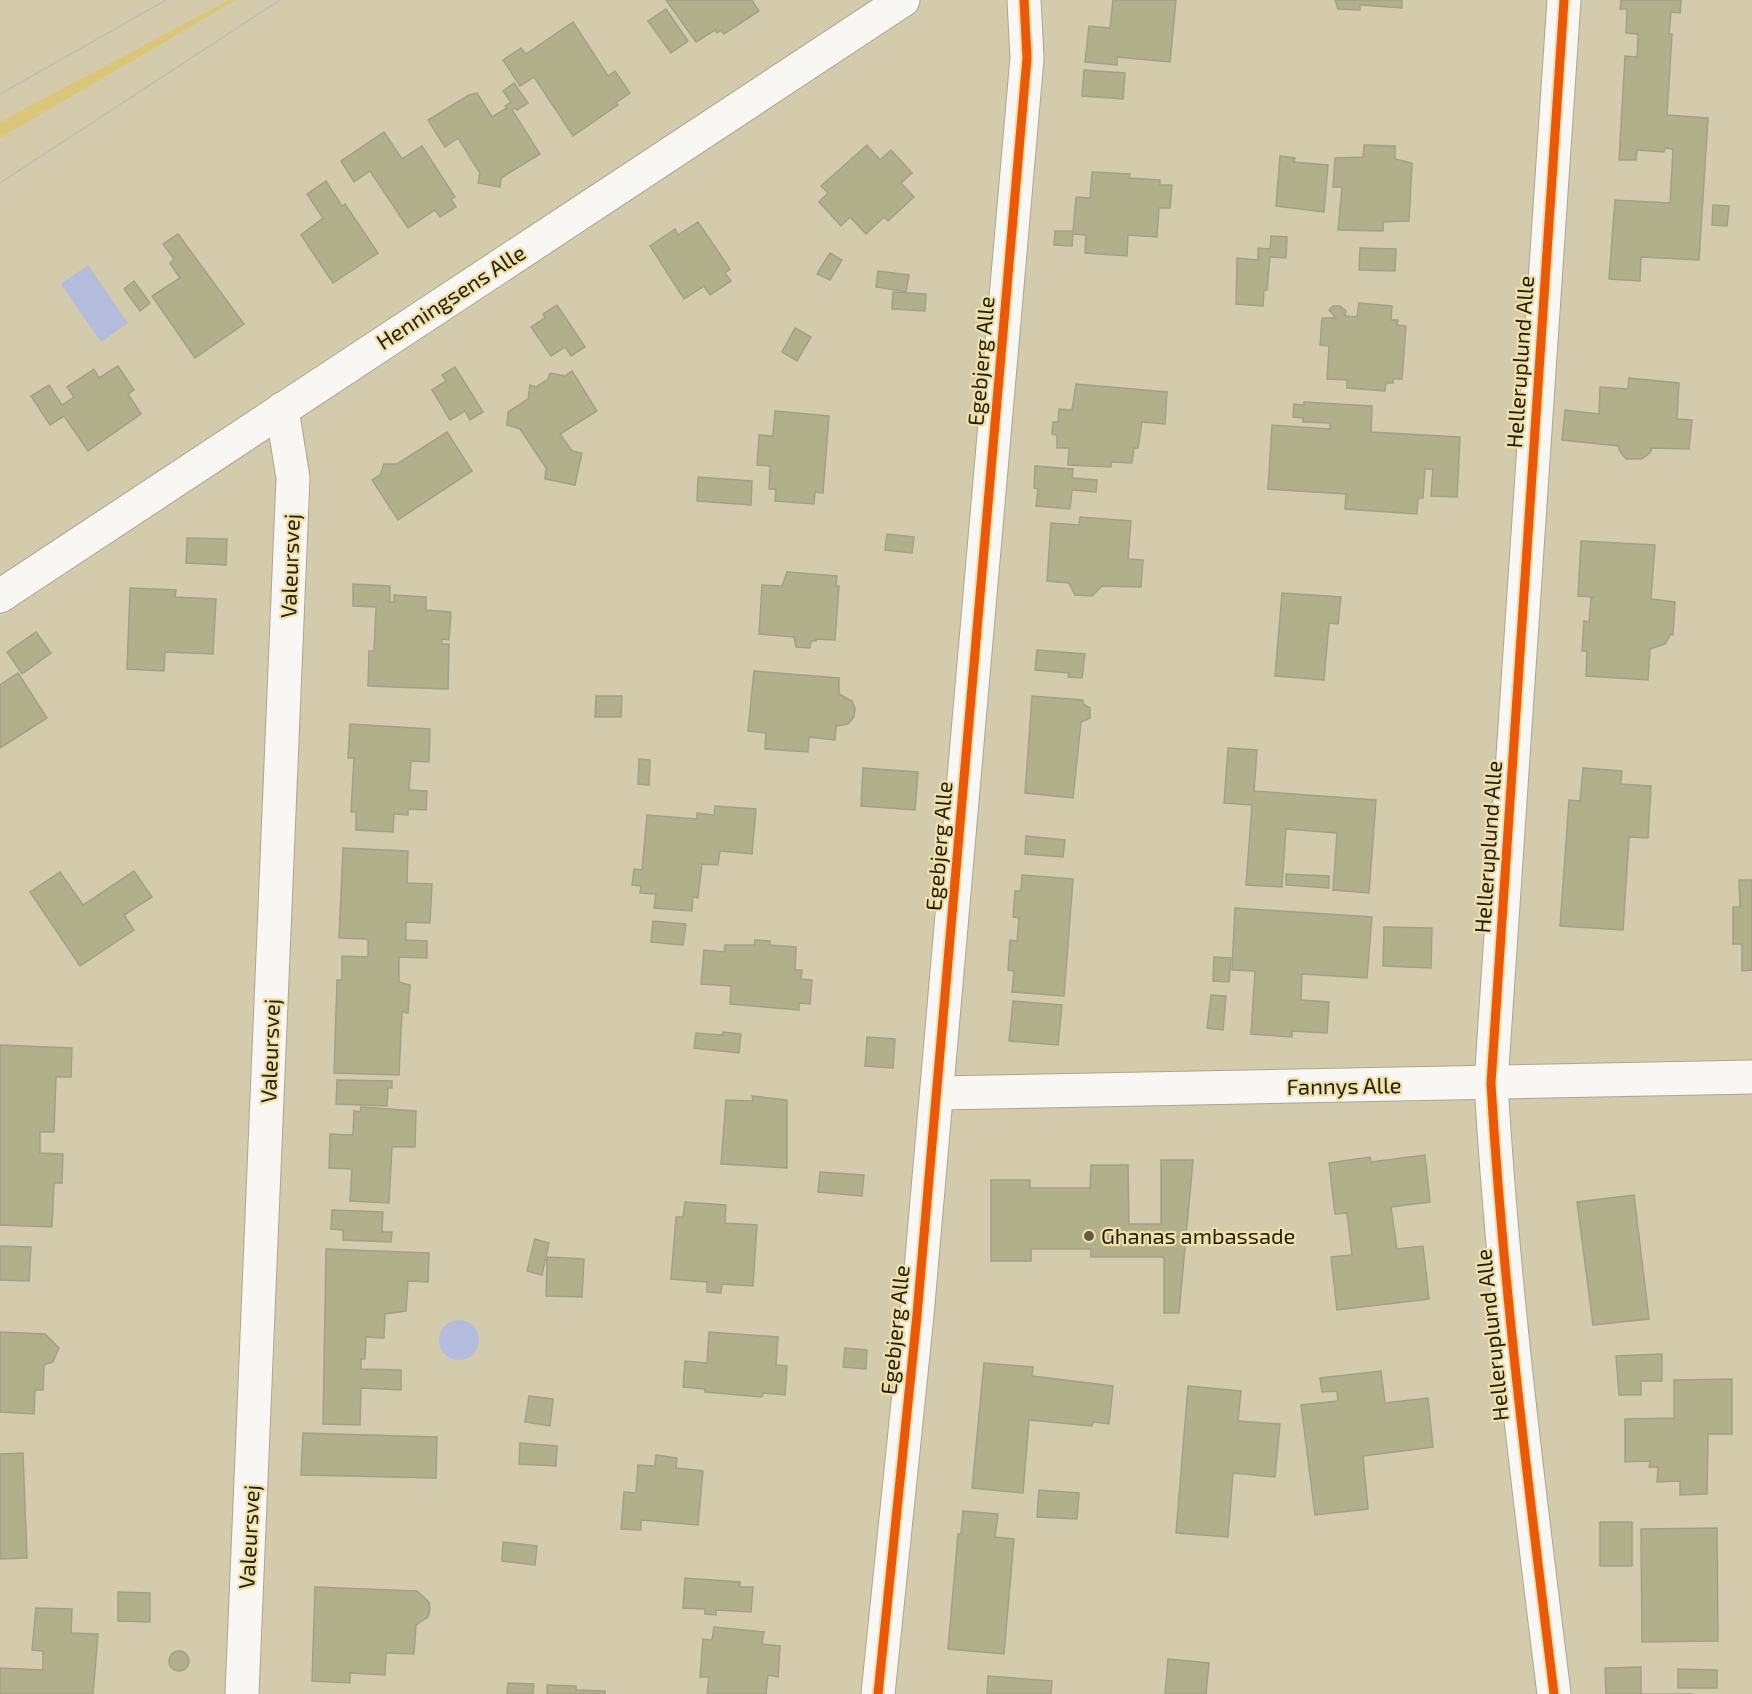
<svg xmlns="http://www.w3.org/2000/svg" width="1752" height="1694" viewBox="0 0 1752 1694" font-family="'Exo 2',sans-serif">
<rect width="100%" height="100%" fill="#d4cbad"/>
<polygon fill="#dbc578" points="229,0 236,0 0,138 0,122"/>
<g fill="#b4bcdd">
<polygon points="88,265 128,323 101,342 61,284"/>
<circle cx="459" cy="1340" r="20"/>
</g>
<g fill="#b2af8b" stroke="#a3a089" stroke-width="1.5">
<polygon points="666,0 752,0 759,11 724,34 721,30 717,33 715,30 696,42"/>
<polygon points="1113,0 1176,0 1170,62 1117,57 1117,65 1085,62 1089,26 1110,28"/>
<polygon points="1335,0 1402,0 1402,8 1360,5 1360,10 1338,9"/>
<polygon points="1621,0 1681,0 1680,13 1671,12 1669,34 1672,34 1667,115 1708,118 1699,260 1641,257 1640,281 1609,279 1615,200 1670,203 1673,149 1665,148 1664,152 1637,150 1636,160 1619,160 1625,56 1637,57 1638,34 1626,33 1627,9 1620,9"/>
<polygon points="666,9 688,41 671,53 648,21"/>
<polygon points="573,22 608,76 615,71 630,93 616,103 618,105 573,136 534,77 520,86 503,60 521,48 526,54"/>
<polygon points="1084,70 1125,73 1123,99 1082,96"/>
<polygon points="514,83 528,103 517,110 515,108 512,110 540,154 501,178 500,187 478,183 480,173 458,138 445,147 428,120 469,95 477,93 492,117 507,108 505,106 511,102 503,91"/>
<polygon points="384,132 402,159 422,146 455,197 451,199 456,207 440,217 435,210 408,228 370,171 354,182 341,161"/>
<polygon points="867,145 880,160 891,150 912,173 901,183 914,197 888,221 884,217 866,234 850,217 841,226 819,202 828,193 821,186"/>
<polygon points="1364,145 1395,146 1395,159 1412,163 1409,221 1383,222 1383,231 1338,230 1342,187 1333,187 1335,158 1363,157"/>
<polygon points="1280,156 1295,158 1294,162 1328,165 1324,212 1276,206"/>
<polygon points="1092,172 1130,174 1129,178 1160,180 1160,185 1172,185 1170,208 1159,208 1157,237 1128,235 1127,256 1085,253 1086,235 1073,234 1072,246 1054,245 1055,231 1073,231 1076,197 1090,198"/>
<polygon points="326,181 342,206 345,204 378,253 333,283 301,235 323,218 307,194"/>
<polygon points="1713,205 1729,206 1727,226 1712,225"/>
<polygon points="698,222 730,269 725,273 731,281 710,295 704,286 684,299 650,246 675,229 678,235"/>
<polygon points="178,234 244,324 195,358 152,296 180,278 170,263 174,259 163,244"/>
<polygon points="1271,236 1287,237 1286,258 1270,257 1267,290 1264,290 1263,306 1236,304 1237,258 1258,260 1258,248 1270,249"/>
<polygon points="1360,248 1396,249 1395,271 1359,270"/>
<polygon points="830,253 842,260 830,280 817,274"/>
<polygon points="878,271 909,275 906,292 876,287"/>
<polygon points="134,281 150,303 140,311 124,289"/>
<polygon points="893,292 926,294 925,311 892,309"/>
<polygon points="1359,303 1392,306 1391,320 1398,320 1397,325 1406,326 1402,379 1393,379 1393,383 1386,383 1385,391 1347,388 1347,380 1327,379 1329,346 1320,345 1322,318 1336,318 1329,310 1333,306 1340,306 1346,311 1345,316 1357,317"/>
<polygon points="557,305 585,347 571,356 565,347 551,356 531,327 545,318 543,314"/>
<polygon points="795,328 811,337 797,361 782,352"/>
<polygon points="118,366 134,390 128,394 141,414 88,451 64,416 50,425 31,396 49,385 62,405 74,397 67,387 94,369 99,378"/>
<polygon points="455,367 483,412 470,420 465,411 450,420 432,390 446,381 442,375"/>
<polygon points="572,371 597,411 560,434 572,451 582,453 575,485 545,479 546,468 520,429 507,425 508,412 528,399 530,385 536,387 548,379 550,373 565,376"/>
<polygon points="1629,378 1679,383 1677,419 1692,420 1689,449 1651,448 1651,452 1642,459 1626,459 1619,450 1619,446 1562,440 1565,410 1599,414 1600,387 1628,389"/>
<polygon points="1076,384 1167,392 1165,424 1142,422 1138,448 1134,448 1132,463 1111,462 1111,467 1068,465 1069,448 1057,448 1057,435 1052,434 1053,422 1058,422 1059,409 1072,410"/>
<polygon points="1304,402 1372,406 1371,432 1460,437 1457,497 1431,496 1433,469 1425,469 1423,498 1418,498 1417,514 1345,509 1346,494 1268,489 1272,425 1330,429 1330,423 1303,422 1303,418 1293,417 1294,404 1304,405"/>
<polygon points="775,411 829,416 823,493 815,492 814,504 775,501 776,489 769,489 770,466 757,465 759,435 773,436"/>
<polygon points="447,432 472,471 398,520 372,480 380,475 384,464 397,464"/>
<polygon points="1035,466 1073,469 1072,478 1097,480 1096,492 1072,490 1070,509 1036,506 1038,489 1034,488"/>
<polygon points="698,477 752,481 751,505 697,501"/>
<polygon points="1080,517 1131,521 1128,559 1143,560 1141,587 1102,586 1092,596 1075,595 1069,583 1047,581 1051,523 1079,525"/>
<polygon points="887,534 914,537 912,553 885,550"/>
<polygon points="187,538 227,539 226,565 186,563"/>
<polygon points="1581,541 1655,545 1651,599 1675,602 1673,635 1671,634 1665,644 1650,649 1648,680 1586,676 1587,651 1582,651 1584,621 1589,622 1591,598 1595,597 1578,596"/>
<polygon points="787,572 837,576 836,586 839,586 835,640 816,639 816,641 811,641 810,648 796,647 794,637 759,634 762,585 782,586"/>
<polygon points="353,584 390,586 390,602 394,602 394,595 426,597 426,610 451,612 449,640 442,639 442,644 449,644 448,689 368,686 369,651 374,651 376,607 353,606"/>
<polygon points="130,588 176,590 175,597 216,599 213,654 165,652 164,671 127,669"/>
<polygon points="1282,593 1341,597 1338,624 1329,623 1324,680 1275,676"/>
<polygon points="36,632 51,653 22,674 7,652"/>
<polygon points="1037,650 1085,654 1082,678 1068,677 1069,673 1035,670"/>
<polygon points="754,671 839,678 839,694 852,701 855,708 854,717 848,724 836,726 835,740 809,737 808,752 765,749 766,733 748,731"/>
<polygon points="18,673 47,718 0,748 0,685"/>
<polygon points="596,696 622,696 621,717 595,717"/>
<polygon points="1032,696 1083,700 1083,704 1090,708 1090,718 1081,722 1073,798 1025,793"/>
<polygon points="350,724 430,729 429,762 411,761 409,790 427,791 426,810 408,809 408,815 394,814 393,832 356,830 356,812 351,812 354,758 348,758"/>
<polygon points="1228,748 1257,750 1254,791 1376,800 1369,893 1333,890 1337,833 1286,829 1282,887 1246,885 1252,805 1224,803"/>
<polygon points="639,759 650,760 649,785 638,784"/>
<polygon points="863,768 918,772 915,810 861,806"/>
<polygon points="1583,768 1622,771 1621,784 1651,786 1648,838 1629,837 1623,930 1560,926 1569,800 1580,801"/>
<polygon points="715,806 756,809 752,854 720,851 718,865 702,864 698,898 693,897 692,911 654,908 656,894 640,893 641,886 632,885 634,869 642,870 647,815 697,819 697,813 714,815"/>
<polygon points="1026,836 1065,840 1063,857 1025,854"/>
<polygon points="343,848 408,851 407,883 432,884 430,923 406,922 406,940 427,941 427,958 399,957 399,982 410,985 408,1013 402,1012 399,1075 334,1073 337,980 342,980 342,956 368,957 368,939 339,938"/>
<polygon points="134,871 152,897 124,915 134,930 80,966 30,892 60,872 83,905"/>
<polygon points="1286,874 1329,876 1329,888 1286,885"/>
<polygon points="1022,875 1073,879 1064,996 1012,992 1014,971 1008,970 1010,940 1017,941 1019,918 1013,917 1015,891 1021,891"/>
<polygon points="1739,880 1752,880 1752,970 1742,971 1742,944 1733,944 1733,907 1740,907"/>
<polygon points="1235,908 1372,917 1367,978 1302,974 1301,1000 1329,1002 1327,1033 1292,1031 1292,1037 1251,1034 1255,971 1232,970"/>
<polygon points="653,921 686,924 683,945 651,942"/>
<polygon points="1384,927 1432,928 1431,968 1383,966"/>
<polygon points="755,940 770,941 770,945 796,947 795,970 802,970 801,979 812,980 810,1004 799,1003 799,1010 730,1004 731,986 701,984 704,950 724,952 725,945 755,945"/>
<polygon points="1214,957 1231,958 1229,982 1213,981"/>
<polygon points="1211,995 1226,996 1223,1030 1207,1028"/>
<polygon points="1013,1001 1062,1005 1058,1045 1009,1041"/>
<polygon points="723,1032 741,1034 739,1053 694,1048 696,1033 722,1035"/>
<polygon points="867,1037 895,1039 893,1068 865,1066"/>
<polygon points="0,1045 72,1048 71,1077 56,1077 54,1132 40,1132 40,1153 63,1154 62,1183 54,1183 52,1227 0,1225"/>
<polygon points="337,1080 392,1081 392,1088 388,1088 387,1106 336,1104"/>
<polygon points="752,1096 787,1100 787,1168 721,1164 726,1100 753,1101"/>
<polygon points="361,1107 416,1111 415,1147 392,1147 389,1203 350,1201 352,1169 329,1168 330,1134 353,1135 354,1111 360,1112"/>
<polygon points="1425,1155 1430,1202 1391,1207 1397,1249 1423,1246 1429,1299 1337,1310 1331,1257 1352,1255 1347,1213 1335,1214 1329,1163 1370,1157 1371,1162"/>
<polygon points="1161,1160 1193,1160 1179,1313 1164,1313 1164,1257 1091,1257 1091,1249 1031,1249 1031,1261 991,1261 991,1180 1030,1180 1030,1188 1090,1188 1091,1165 1128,1165 1129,1224 1161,1224"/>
<polygon points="820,1172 864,1175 862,1196 818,1192"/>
<polygon points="1634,1195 1649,1319 1593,1325 1577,1202"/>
<polygon points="685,1202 726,1205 725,1223 757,1225 753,1286 722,1284 721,1293 707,1292 707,1282 671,1279 676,1217 683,1217"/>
<polygon points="332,1210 383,1212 382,1232 392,1232 391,1242 343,1240 343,1230 331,1229"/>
<polygon points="535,1239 549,1243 542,1275 527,1271"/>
<polygon points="0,1246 31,1247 29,1281 0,1280"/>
<polygon points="326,1249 429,1253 428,1282 408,1281 406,1311 385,1314 384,1338 366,1337 365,1359 361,1359 361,1369 401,1370 401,1390 361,1388 360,1425 323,1424"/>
<polygon points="547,1257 584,1259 582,1297 546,1296"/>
<polygon points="0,1332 45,1334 59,1348 53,1362 44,1365 43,1390 35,1390 34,1414 0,1412"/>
<polygon points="709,1332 778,1337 776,1365 787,1366 785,1395 763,1393 762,1397 705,1392 705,1389 683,1387 685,1361 707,1363"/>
<polygon points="845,1348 867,1350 866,1369 843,1367"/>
<polygon points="1662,1354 1662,1381 1641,1381 1641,1395 1619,1395 1616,1356"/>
<polygon points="984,1363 1033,1367 1032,1376 1113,1386 1109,1424 1093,1422 1092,1426 1029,1420 1023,1493 972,1488"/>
<polygon points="1381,1371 1385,1403 1428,1398 1433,1447 1363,1456 1368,1509 1315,1515 1301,1405 1338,1401 1337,1391 1322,1392 1320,1378"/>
<polygon points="1732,1379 1732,1434 1708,1434 1707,1494 1680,1495 1680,1481 1657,1482 1658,1467 1649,1467 1650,1461 1625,1462 1625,1419 1674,1418 1674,1380"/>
<polygon points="1188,1386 1241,1391 1238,1421 1280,1424 1275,1477 1233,1473 1228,1537 1176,1533"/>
<polygon points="529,1396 553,1399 550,1426 525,1422"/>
<polygon points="303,1433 437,1437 436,1478 301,1475"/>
<polygon points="520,1443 557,1446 556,1466 519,1464"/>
<polygon points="23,1453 27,1558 0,1559 0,1454"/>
<polygon points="656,1455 677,1458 676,1468 703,1471 698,1525 641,1520 641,1530 621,1529 624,1492 636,1493 638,1465 655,1466"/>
<polygon points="1039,1490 1079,1493 1077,1519 1037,1517"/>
<polygon points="963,1511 998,1514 995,1537 1014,1539 1004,1654 948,1649 958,1534 961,1534"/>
<rect x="1600" y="1522" width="32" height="44"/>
<polygon points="1717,1528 1718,1641 1642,1642 1641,1529"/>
<polygon points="503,1542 537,1546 535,1565 502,1561"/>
<polygon points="685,1578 740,1582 740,1587 753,1587 751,1612 716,1610 716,1615 705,1614 705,1609 683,1608"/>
<polygon points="315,1587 417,1591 429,1602 430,1609 428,1617 416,1625 414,1654 386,1653 385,1675 350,1673 350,1683 312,1681"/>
<polygon points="118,1592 150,1593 150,1622 118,1621"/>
<polygon points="36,1608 72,1609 71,1633 98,1634 93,1694 0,1694 0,1668 43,1670 43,1651 32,1650"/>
<polygon points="714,1627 764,1632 762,1644 780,1646 778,1677 768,1675 766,1694 707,1694 709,1677 700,1677 703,1639 712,1640"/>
<circle cx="179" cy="1661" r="10"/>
<polygon points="1168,1659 1209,1663 1206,1694 1165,1694"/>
<polygon points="1641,1667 1641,1694 1692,1694 1606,1694 1605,1668"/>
<polygon points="1678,1669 1717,1670 1717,1688 1678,1688"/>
<polygon points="988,1676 1052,1681 1051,1694 987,1694"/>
<polygon points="508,1683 534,1684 533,1694 507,1694"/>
<polygon points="547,1685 576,1686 576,1690 605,1691 605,1694 547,1694"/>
</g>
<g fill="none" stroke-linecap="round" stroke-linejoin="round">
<defs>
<g id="street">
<polyline points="0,596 903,0"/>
<polyline points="937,1093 1752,1077"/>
<polyline points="242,1694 293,478 282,409"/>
<polyline points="878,1694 917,1315 1027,58 1024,0"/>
<path d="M1554,1694c-25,-203 -51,-406 -63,-611l73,-1083"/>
</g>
</defs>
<use href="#street" stroke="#aca58e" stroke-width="35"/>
<use href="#street" stroke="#f9f7f3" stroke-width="33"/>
<g stroke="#c0beb6" stroke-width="1.5">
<polyline points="0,94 166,0"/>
<polyline points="0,183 280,0"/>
</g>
<defs>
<g id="cycleway">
<polyline points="878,1694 917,1315 1027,58 1024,0"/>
<path d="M1554,1694c-25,-203 -51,-406 -63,-611l73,-1083"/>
</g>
</defs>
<use href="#cycleway" stroke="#f0e0ab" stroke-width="13"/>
<use href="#cycleway" stroke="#e8590c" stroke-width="9"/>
</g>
<circle fill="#625b42" stroke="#f0e0ab" stroke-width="2" cx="1089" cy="1236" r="6"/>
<g text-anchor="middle" stroke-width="4.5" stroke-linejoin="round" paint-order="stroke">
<g font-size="22" fill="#241e09" stroke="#f0e0ab">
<text transform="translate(451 297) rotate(-33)" y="8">Henningsens Alle</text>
<text transform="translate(981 361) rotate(-85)" y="8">Egebjerg Alle</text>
<text transform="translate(1520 362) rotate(-86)" y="8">Helleruplund Alle</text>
<text transform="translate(290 566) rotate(-88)" y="8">Valeursvej</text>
<text transform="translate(939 846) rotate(-85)" y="8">Egebjerg Alle</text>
<text transform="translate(1488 847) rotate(-86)" y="8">Helleruplund Alle</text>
<text transform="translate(270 1051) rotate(-88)" y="8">Valeursvej</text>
<text transform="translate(1344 1086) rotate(-1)" y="8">Fannys Alle</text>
<text transform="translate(895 1330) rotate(-84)" y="8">Egebjerg Alle</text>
<text transform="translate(1492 1335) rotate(-96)" y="8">Helleruplund Alle</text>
<text transform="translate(249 1537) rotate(-87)" y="8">Valeursvej</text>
</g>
<g font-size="22" fill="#241e09" stroke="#f0e0ab" text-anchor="start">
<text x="1101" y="1244">Ghanas ambassade</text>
</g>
</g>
</svg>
